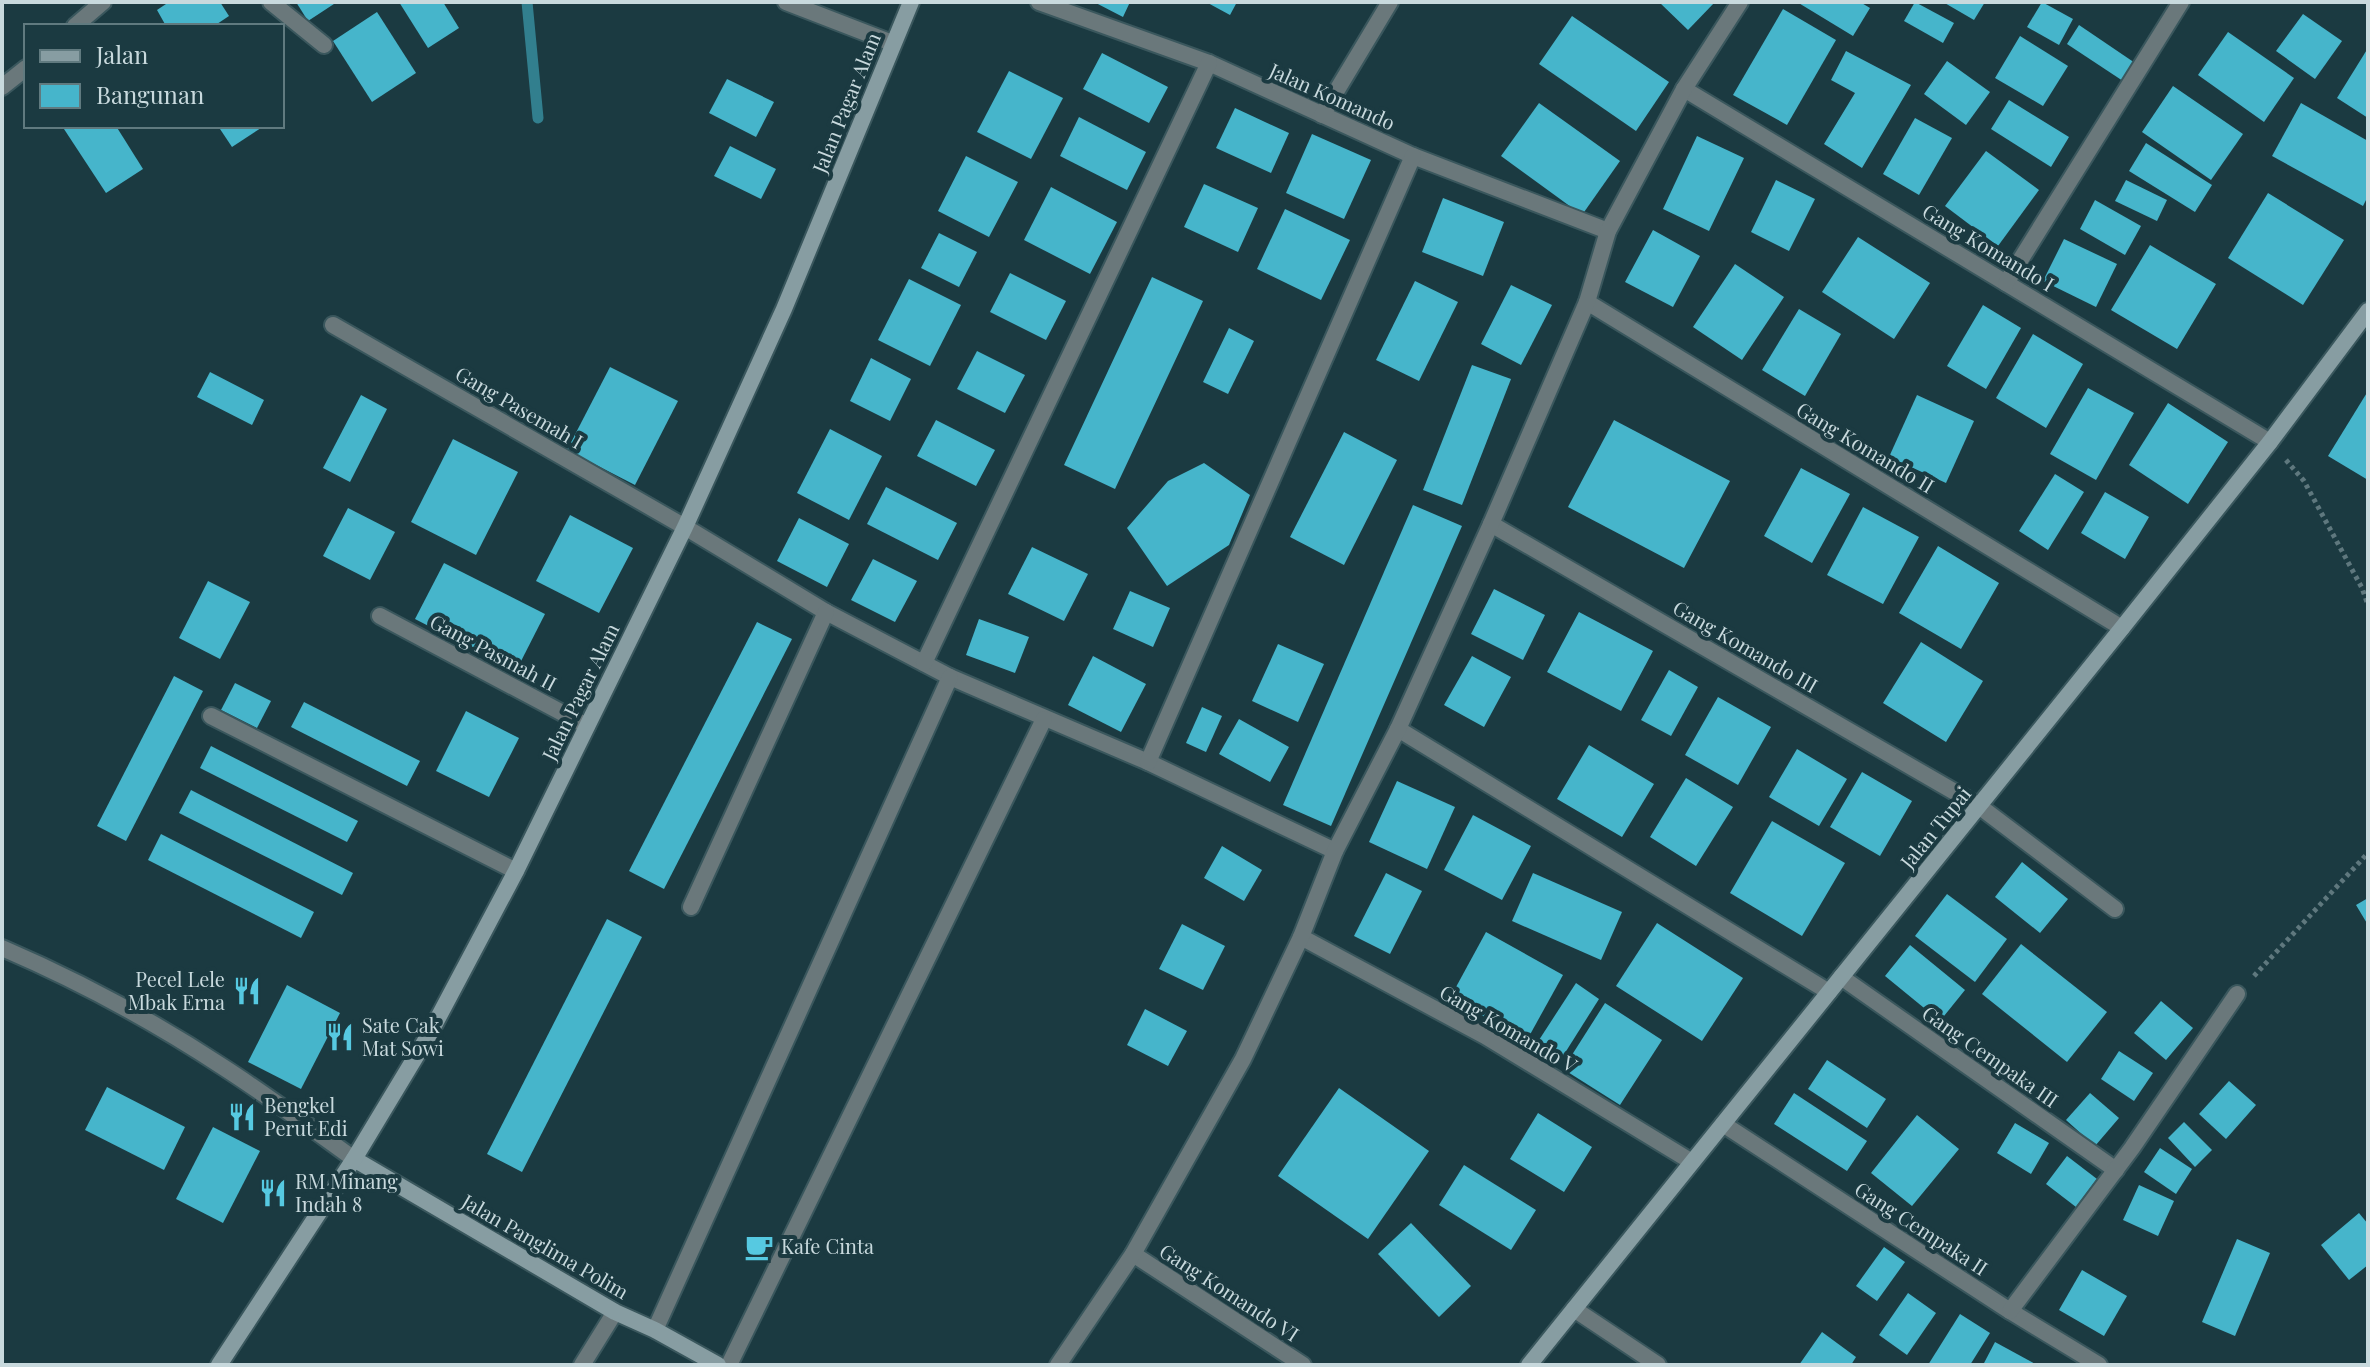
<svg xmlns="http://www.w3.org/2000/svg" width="2370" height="1367" viewBox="0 0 2370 1367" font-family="'Playfair Display',serif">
<rect width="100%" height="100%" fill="#1b3a41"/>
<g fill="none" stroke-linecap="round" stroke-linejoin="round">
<polyline stroke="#327f8e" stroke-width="11" points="527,2 538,118"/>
</g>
<g fill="#46b5cb">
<polygon points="169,2 220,2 229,16 214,26 166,26 157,10"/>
<polygon points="296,2 337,2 308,21"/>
<polygon points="399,2 443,2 459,28 428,48"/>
<polygon points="1094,2 1130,2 1123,17"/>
<polygon points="1206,2 1237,2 1230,15"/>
<polygon points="1659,2 1715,2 1688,30"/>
<polygon points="1797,2 1860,2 1870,8 1853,36"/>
<polygon points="1915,2 1954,23 1943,43 1904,21"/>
<polygon points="1943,2 1985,2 1974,20"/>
<polygon points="2042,2 2073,19 2059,45 2027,27"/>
<polygon points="1783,9 1836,40 1787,125 1733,95"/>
<polygon points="377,12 416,73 372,102 333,41"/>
<polygon points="2303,14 2342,41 2315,79 2276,51"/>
<polygon points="1572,16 1669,82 1636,131 1539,64"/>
<polygon points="2079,25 2138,65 2126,83 2067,44"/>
<polygon points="2228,32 2294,78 2264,122 2198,75"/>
<polygon points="2020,36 2068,66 2043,106 1995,78"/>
<polygon points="2368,48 2368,118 2337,98"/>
<polygon points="1846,51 1911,85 1862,168 1824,144 1855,93 1831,80"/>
<polygon points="1102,53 1168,87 1149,123 1083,89"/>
<polygon points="1947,61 1990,92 1966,125 1924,94"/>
<polygon points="1009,71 1063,98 1031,159 977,132"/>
<polygon points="727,79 774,102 756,137 709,113"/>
<polygon points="2173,86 2243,134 2211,180 2142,132"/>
<polygon points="2009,100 2069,137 2051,167 1991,129"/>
<polygon points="1539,103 1620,161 1582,215 1501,156"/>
<polygon points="2301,103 2368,141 2368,196 2363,206 2272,156"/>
<polygon points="1235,108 1289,133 1271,173 1216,148"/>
<polygon points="1079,117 1146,152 1127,190 1060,156"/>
<polygon points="1915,118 1952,138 1919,195 1883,174"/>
<polygon points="62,126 116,126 143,169 106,193"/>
<polygon points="218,126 264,126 232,147"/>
<polygon points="1312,134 1371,160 1344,219 1286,193"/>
<polygon points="1697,136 1744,158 1709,231 1663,209"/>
<polygon points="2146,143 2212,185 2195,212 2129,171"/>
<polygon points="730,146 776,169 761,199 714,176"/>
<polygon points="1986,151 2039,190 1998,246 1945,206"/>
<polygon points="966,156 1018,182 989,237 938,211"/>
<polygon points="1776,180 1815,199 1789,251 1751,232"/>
<polygon points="2126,180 2167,200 2157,221 2115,201"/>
<polygon points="1204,184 1258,208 1238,252 1184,227"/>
<polygon points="1051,187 1117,222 1090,274 1024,240"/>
<polygon points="2268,193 2344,240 2303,305 2228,258"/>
<polygon points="1443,198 1504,222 1483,276 1422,252"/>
<polygon points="2095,200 2141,226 2125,255 2080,229"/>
<polygon points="1285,209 1350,240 1321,300 1257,269"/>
<polygon points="1653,230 1700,256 1673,307 1625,282"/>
<polygon points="939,233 977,252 959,287 921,268"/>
<polygon points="1858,237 1930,283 1894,339 1822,292"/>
<polygon points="2064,239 2117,264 2096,307 2043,281"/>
<polygon points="2150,245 2216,284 2177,349 2111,310"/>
<polygon points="1735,264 1784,297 1742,360 1693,327"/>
<polygon points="1010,273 1066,301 1046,340 990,312"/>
<polygon points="1152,277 1203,301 1115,489 1064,465"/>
<polygon points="909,279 961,305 930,366 878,340"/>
<polygon points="1415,281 1458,302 1419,381 1376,360"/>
<polygon points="1511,285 1552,305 1521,365 1481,344"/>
<polygon points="1983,305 2021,328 1986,389 1947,366"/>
<polygon points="1799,309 1841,334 1805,396 1762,370"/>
<polygon points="1229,328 1254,341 1228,394 1203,382"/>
<polygon points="2033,334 2083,364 2046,428 1996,398"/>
<polygon points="977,351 1025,375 1005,413 957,389"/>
<polygon points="871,358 911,379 890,421 850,401"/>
<polygon points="1472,365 1511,379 1462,505 1423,490"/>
<polygon points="610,367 678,401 635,485 567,450"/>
<polygon points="210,372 264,400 252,425 197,397"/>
<polygon points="2088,388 2134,413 2096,480 2050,454"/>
<polygon points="2368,391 2368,480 2328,456"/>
<polygon points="361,395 387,409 350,482 323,468"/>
<polygon points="1917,395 1974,421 1946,483 1889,457"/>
<polygon points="2168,403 2228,442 2188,504 2129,465"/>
<polygon points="936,420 995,450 976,486 917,456"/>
<polygon points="1614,420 1730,481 1684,568 1568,507"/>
<polygon points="830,429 882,456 849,520 797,493"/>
<polygon points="1344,432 1397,460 1344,565 1290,537"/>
<polygon points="453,439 518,472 476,555 411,522"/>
<polygon points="1204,463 1250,495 1229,545 1167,586 1127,528 1168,481"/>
<polygon points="1801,468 1850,494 1812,563 1764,536"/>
<polygon points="2055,474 2084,492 2048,550 2019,531"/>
<polygon points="886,487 957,523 938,560 867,524"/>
<polygon points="2105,492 2149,517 2125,559 2081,533"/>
<polygon points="1413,505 1462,526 1331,826 1283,805"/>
<polygon points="1863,507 1919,537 1883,604 1827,575"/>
<polygon points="348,508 395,532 370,580 323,556"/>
<polygon points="570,515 633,548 599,613 536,581"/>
<polygon points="799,518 849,544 827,587 777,561"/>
<polygon points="1938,546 1999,583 1961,649 1899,613"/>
<polygon points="1032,547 1088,574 1064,621 1008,594"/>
<polygon points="873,559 917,581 895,622 851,600"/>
<polygon points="444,563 545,614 516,671 415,619"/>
<polygon points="208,581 250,602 220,659 179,638"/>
<polygon points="1494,589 1545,615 1523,660 1471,634"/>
<polygon points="1130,591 1170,608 1153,647 1113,629"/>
<polygon points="1579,612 1653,651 1621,711 1547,672"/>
<polygon points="979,619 1029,637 1015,673 966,655"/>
<polygon points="757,622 792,639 664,889 629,871"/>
<polygon points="1921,642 1983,681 1946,742 1883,703"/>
<polygon points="1278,644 1324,664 1298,722 1252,701"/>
<polygon points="1093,656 1146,684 1121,732 1068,705"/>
<polygon points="1472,656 1511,677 1484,727 1444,705"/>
<polygon points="1669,670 1698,687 1671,736 1641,720"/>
<polygon points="174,676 203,691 126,841 97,826"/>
<polygon points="235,683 271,701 257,728 221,710"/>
<polygon points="1718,697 1771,727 1738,785 1685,755"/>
<polygon points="304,702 420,761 407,786 291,727"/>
<polygon points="1202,707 1222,716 1206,752 1186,743"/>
<polygon points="466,711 519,738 489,797 436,771"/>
<polygon points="1239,719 1289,747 1270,782 1219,754"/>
<polygon points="1589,745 1654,784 1622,837 1557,799"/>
<polygon points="211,746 358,821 347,842 200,768"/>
<polygon points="1797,749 1847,779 1819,826 1769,797"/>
<polygon points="1862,772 1912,801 1880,856 1830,827"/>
<polygon points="1686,778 1733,807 1696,866 1650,837"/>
<polygon points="1397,781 1455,807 1427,869 1369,842"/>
<polygon points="191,790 353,873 342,895 179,813"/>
<polygon points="1473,815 1531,846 1502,900 1444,870"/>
<polygon points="1772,821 1845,863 1802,936 1730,893"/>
<polygon points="161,834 314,912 301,938 148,860"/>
<polygon points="1222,846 1262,870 1244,901 1204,878"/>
<polygon points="2022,862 2068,899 2040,933 1995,897"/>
<polygon points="1386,873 1422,891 1390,954 1354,936"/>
<polygon points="1533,873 1622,912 1601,960 1512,921"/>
<polygon points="1947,894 2007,939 1975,982 1915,936"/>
<polygon points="2368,898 2368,925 2356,905"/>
<polygon points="607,919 642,937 522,1172 487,1154"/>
<polygon points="1657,923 1743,978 1702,1041 1616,986"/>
<polygon points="1182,924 1225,946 1203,990 1159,969"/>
<polygon points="1486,932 1563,975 1527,1040 1450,998"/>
<polygon points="2021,944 2107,1012 2067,1062 1982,994"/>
<polygon points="1910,945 1965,990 1940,1021 1885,976"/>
<polygon points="1576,983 1599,999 1563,1056 1539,1040"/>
<polygon points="287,985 340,1013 301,1089 248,1062"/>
<polygon points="2161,1001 2193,1028 2166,1060 2134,1033"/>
<polygon points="1605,1003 1662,1040 1620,1105 1563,1069"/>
<polygon points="1145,1009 1187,1031 1168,1066 1127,1045"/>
<polygon points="2119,1051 2153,1073 2134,1101 2101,1079"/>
<polygon points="1827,1060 1886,1099 1867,1128 1808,1089"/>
<polygon points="2229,1081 2256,1105 2226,1139 2199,1114"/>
<polygon points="107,1087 185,1127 164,1170 85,1130"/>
<polygon points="1339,1088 1429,1151 1368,1239 1278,1176"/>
<polygon points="1794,1093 1867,1141 1847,1171 1774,1124"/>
<polygon points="2090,1093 2119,1118 2095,1146 2066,1120"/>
<polygon points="1538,1113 1592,1147 1564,1192 1510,1159"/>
<polygon points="1917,1115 1959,1149 1912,1206 1871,1173"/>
<polygon points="2184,1122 2212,1150 2195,1167 2168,1138"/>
<polygon points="2015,1123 2049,1143 2031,1174 1997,1153"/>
<polygon points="213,1127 260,1151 223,1223 176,1199"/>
<polygon points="2160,1148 2192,1169 2176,1194 2144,1172"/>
<polygon points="2067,1156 2097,1179 2076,1207 2046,1184"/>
<polygon points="1464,1165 1536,1210 1511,1250 1439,1205"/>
<polygon points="2139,1185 2174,1201 2158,1236 2123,1220"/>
<polygon points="2359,1213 2368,1224 2368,1265 2349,1280 2321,1245"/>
<polygon points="1411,1223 1471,1286 1439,1317 1378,1254"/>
<polygon points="2237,1239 2270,1253 2235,1336 2202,1322"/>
<polygon points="1884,1247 1905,1262 1877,1301 1856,1286"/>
<polygon points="2082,1270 2127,1296 2104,1336 2059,1310"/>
<polygon points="1908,1293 1936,1313 1907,1355 1879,1335"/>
<polygon points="1960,1314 1990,1333 1970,1365 1928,1365"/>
<polygon points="1822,1332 1856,1357 1851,1365 1799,1365"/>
<polygon points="1995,1342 2037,1365 1983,1365"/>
</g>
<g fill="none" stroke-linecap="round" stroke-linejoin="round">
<defs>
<g id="lane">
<polyline points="271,2 324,45"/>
<polyline points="786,2 892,43"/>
<polyline points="75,26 103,2"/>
<polyline points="2,87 26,68"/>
<polyline points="1979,806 2115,909"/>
</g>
<g id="street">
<polyline points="1039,2 1209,63 1413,156 1608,231"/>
<polyline points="1684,89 2270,442"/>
<polyline points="1322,115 1390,2"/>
<polyline points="2006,283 2181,2"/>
<polyline points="1587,302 2122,628"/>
<polyline points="333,325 685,527 826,612 950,677 1148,762 1335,851"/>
<polyline points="1491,524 1979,806"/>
<polyline points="380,616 587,726"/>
<polyline points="924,663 1209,63"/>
<polyline points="211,716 516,871"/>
<polyline points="1398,729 1829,992"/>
<polyline points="1148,762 1413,156"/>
<polyline points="691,907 826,612"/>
<polyline points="1301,937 1485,1036 1692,1162"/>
<path d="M2,948c77,33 151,73 221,119 45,29 88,61 131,92"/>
<polyline points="1841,977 2116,1170"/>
<polyline points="1723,1124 2010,1311 2099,1365"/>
<polyline points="1133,1254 1303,1365"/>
<polyline points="1574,1309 1658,1365"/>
<polyline points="2010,1311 2132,1148 2237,994"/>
<polyline points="655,1330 950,677"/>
<polyline points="582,1365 615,1312"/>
<polyline points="729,1365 1044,719"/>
<polyline points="1058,1365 1133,1254 1243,1059 1301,937 1335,851 1398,729 1491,524 1587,302 1608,231 1684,89 1740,2"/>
</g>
<g id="secondary">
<polyline points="354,1159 615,1312 655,1330 718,1365"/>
<polyline points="219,1365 354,1159 430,1033 516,871 685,527 784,309 911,2"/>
<polyline points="1529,1365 2122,628 2270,442 2368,311"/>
</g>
</defs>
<use href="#lane" stroke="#3a575d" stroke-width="20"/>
<use href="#street" stroke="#3a575d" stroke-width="20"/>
<use href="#secondary" stroke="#3a575d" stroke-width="20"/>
<g stroke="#5f787e" stroke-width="5" stroke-dasharray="4 4" stroke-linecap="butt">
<polyline points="2286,460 2304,481 2362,588 2368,605"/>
<polyline points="2254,976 2368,853"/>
</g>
<use href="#lane" stroke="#6a787b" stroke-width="16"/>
<use href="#street" stroke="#6a787b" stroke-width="16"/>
<use href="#secondary" stroke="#879da2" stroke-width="16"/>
</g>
<defs>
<symbol id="restaurant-bare" viewBox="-9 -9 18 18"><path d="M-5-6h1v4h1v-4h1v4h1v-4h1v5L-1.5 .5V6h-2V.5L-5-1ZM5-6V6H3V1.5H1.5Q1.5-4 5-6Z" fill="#56c9e1" stroke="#1b3a41" stroke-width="2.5" paint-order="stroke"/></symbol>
<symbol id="cafe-bare" viewBox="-9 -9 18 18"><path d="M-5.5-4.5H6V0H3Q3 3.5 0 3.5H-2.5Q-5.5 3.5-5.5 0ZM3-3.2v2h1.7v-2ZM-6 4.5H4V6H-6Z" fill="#56c9e1" stroke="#1b3a41" stroke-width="2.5" paint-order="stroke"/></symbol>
</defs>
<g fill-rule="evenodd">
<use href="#restaurant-bare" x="227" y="971" width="40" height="40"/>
<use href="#restaurant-bare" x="320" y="1017" width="40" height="40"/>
<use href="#restaurant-bare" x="222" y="1097" width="40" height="40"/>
<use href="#restaurant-bare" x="253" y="1173" width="40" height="40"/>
<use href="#cafe-bare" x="739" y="1227" width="40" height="40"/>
</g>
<g text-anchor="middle" stroke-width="8" stroke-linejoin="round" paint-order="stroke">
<g font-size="20" fill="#c8d9dd" stroke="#1b3a41">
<text transform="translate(1332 97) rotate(24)" y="7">Jalan Komando</text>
<text transform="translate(847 103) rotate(-68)" y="7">Jalan Pagar Alam</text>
<text transform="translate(1988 248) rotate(31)" y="7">Gang Komando I</text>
<text transform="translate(519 408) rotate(30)" y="7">Gang Pasemah I</text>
<text transform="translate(1865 448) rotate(31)" y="7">Gang Komando II</text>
<text transform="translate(1745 647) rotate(30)" y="7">Gang Komando III</text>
<text transform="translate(493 653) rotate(28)" y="7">Gang Pasmah II</text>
<text transform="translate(581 692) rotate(-64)" y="7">Jalan Pagar Alam</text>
<text transform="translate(1936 828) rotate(-51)" y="7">Jalan Tupai</text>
<text transform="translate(1508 1029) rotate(30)" y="7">Gang Komando V</text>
<text transform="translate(1990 1057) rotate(35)" y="7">Gang Cempaka III</text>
<text transform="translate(1921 1229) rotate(33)" y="7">Gang Cempaka II</text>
<text transform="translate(545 1247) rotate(30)" y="7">Jalan Panglima Polim</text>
<text transform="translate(1229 1293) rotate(33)" y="7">Gang Komando VI</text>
</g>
<g font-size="20" fill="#c8d9dd" stroke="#1b3a41" text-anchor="start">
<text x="225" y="987" text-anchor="end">Pecel Lele<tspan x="225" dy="23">Mbak Erna</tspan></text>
<text x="362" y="1033">Sate Cak<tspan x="362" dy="23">Mat Sowi</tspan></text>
<text x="264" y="1113">Bengkel<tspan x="264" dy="23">Perut Edi</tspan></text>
<text x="295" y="1189">RM Minang<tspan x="295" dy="23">Indah 8</tspan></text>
<text x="781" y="1254">Kafe Cinta</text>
</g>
</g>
<rect width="2370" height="1367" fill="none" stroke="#c8d9dd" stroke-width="8"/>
<rect x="24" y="24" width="260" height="104" fill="#1b3a41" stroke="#607a7f" stroke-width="2"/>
<rect x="40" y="50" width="40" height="12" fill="#879da2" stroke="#607a7f" stroke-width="2"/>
<text x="96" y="64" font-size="24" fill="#c8d9dd">Jalan</text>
<rect x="40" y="84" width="40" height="24" fill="#46b5cb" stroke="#607a7f" stroke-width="2"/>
<text x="96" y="104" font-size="24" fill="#c8d9dd">Bangunan</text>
</svg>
